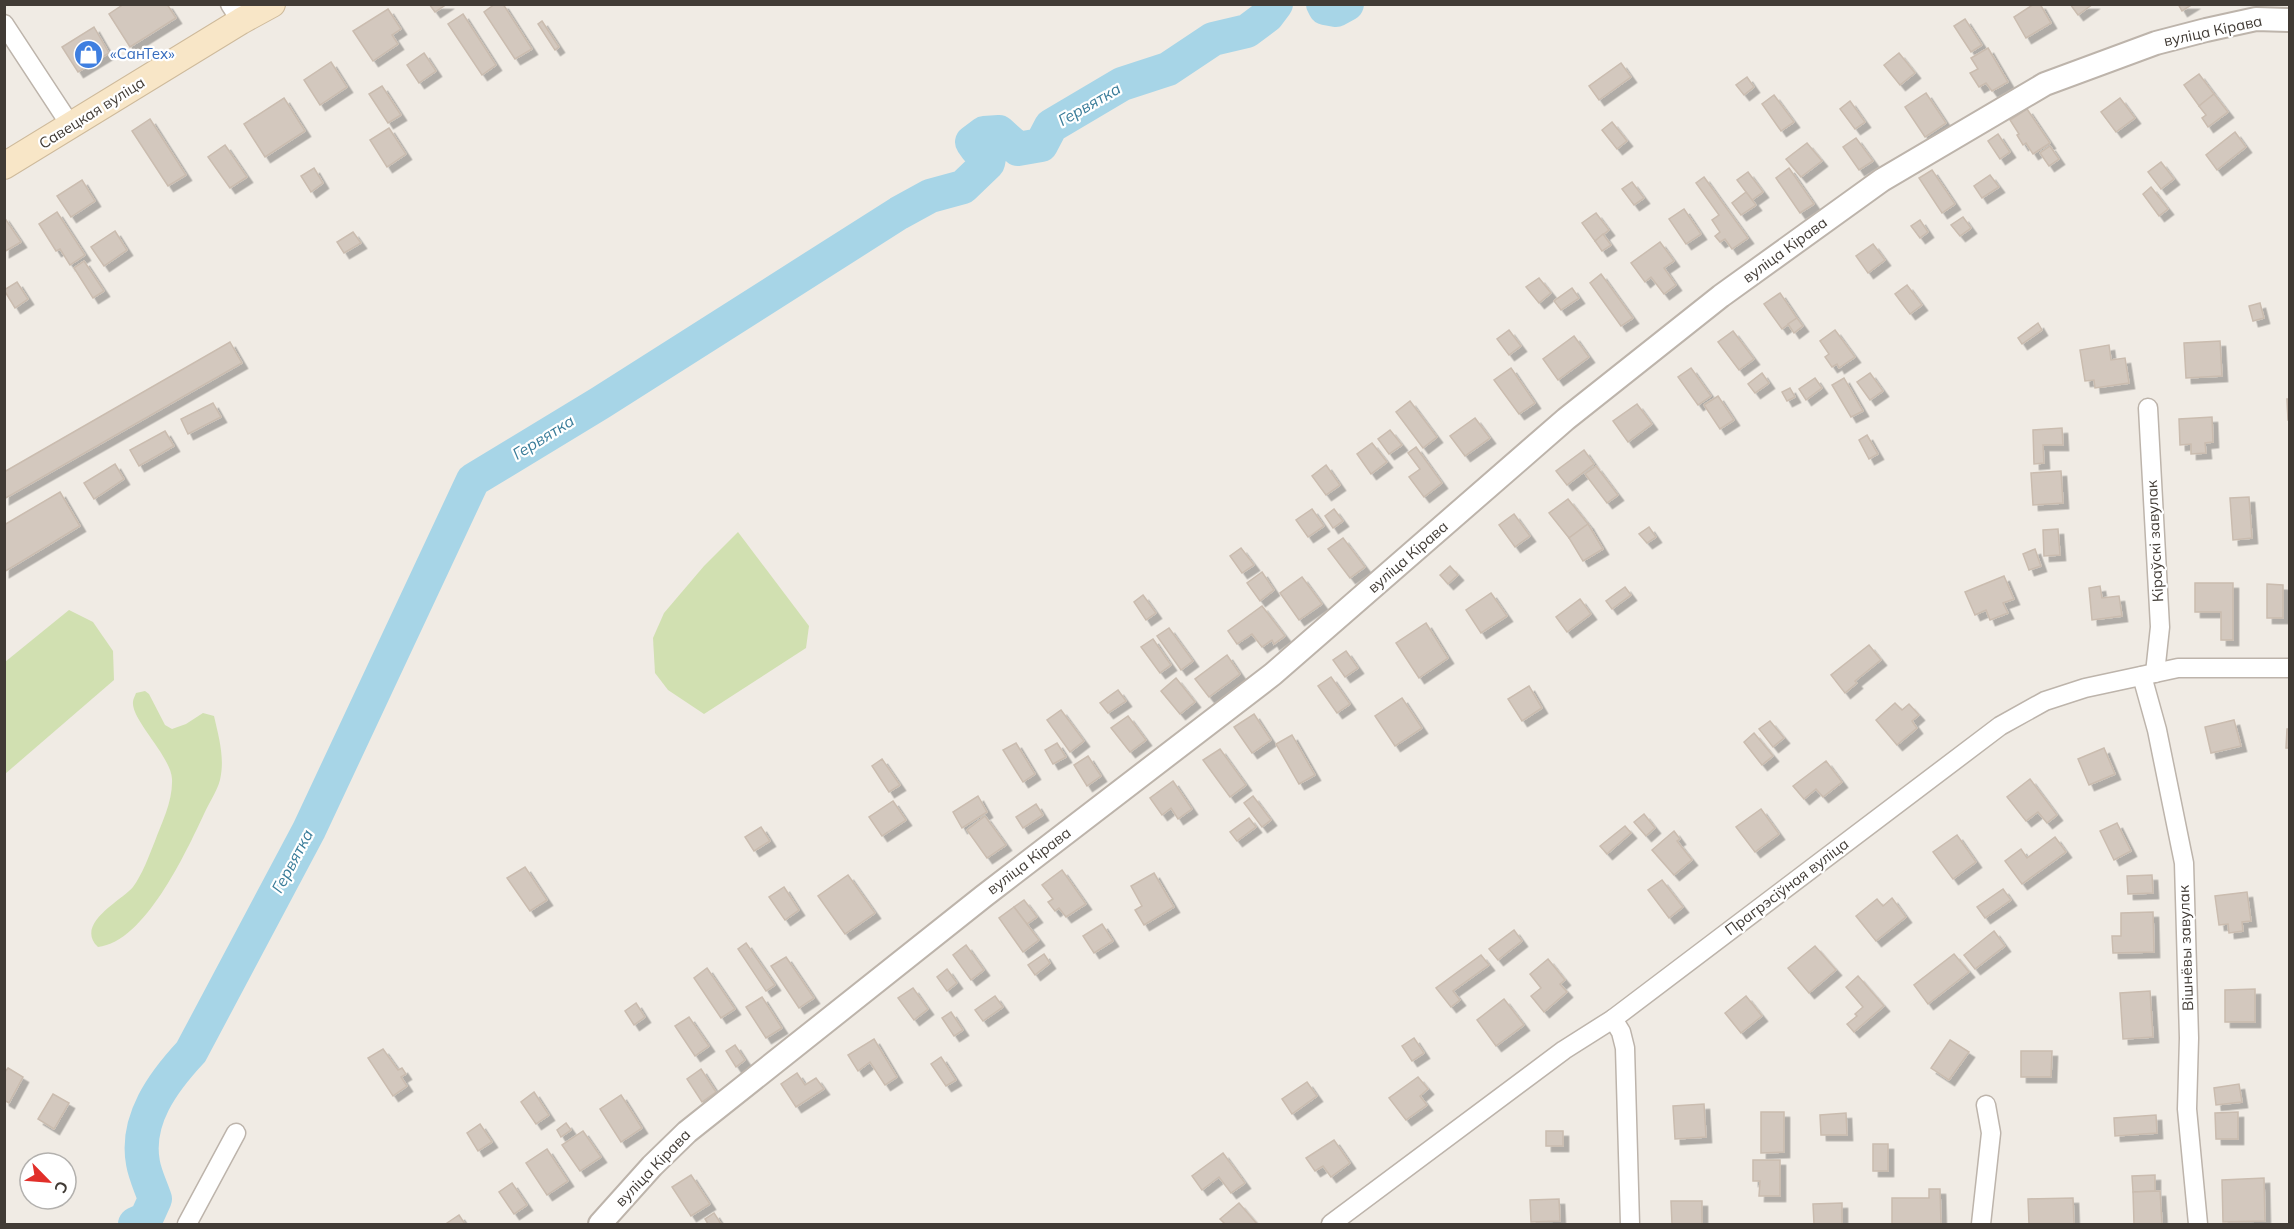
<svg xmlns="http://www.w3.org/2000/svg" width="2294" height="1229" viewBox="0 0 2294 1229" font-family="Mulish,sans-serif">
<defs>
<filter id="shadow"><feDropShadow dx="5.5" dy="5.5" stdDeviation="0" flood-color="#0004"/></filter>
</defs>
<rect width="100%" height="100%" fill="#f0ebe4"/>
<g fill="#d1e0b1">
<polygon points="738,532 809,626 806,648 704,714 668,690 655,673 653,638 664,613 704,566"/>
<polygon points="69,610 93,622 113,651 114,680 5,774 5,662"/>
<path d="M145,691l4,3 16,31 7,4 14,-5 17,-11 11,3c5,22 11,42 6,64 -3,11 -11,23 -16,34 -18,38 -59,128 -106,133 -24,-23 23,-46 35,-60 9,-12 16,-31 22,-46 7,-19 18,-40 17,-62 -1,-23 -41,-59 -39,-77 0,-3 2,-6 3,-9z"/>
</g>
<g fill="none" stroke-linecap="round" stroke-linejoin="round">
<g stroke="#a7d5e7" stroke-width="34">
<polyline points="1323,4 1325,8 1336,10 1347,4"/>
<path d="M135,1224l11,-5 9,-20c-4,-12 -10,-24 -12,-36 -8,-43 20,-81 48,-111l118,-222 164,-350 127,-77 299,-190 31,-17 33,-9 25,-24 2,-10 -4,-5 -9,1 -5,-7 12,-9 15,-1 19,17 23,-4 10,-19 71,-42 46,-15 45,-30 34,-8 20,-15 9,-12"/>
</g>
</g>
<g fill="#d3c8be" stroke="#cabcaf" stroke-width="1.5" filter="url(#shadow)">
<polygon points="124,4 167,4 176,18 130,47 109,14"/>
<polygon points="429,4 447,4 435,12"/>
<polygon points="495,4 503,4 532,49 515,59 484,12"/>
<polygon points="2034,4 2040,4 2051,23 2026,38 2014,17"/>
<polygon points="2070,4 2093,4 2078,15"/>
<polygon points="2178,4 2193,4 2182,11"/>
<polygon points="388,9 401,29 392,35 398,44 373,61 353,31"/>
<polygon points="463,14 496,65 482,75 448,24"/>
<polygon points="1965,19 1982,45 1971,52 1954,26"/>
<polygon points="542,21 559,47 555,50 538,24"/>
<polygon points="94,27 109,53 78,72 62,47"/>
<polygon points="1988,48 2008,82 1992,91 1986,83 1979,87 1970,73 1978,69 1971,58"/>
<polygon points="424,53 436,71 419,83 407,65"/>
<polygon points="1899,53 1915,73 1900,85 1884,65"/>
<polygon points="331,62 347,87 320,105 304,80"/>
<polygon points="1621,63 1631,77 1599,100 1589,86"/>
<polygon points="2199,74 2214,94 2199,106 2184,85"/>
<polygon points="1747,77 1754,87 1744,95 1736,85"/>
<polygon points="382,86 401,115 388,123 369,94"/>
<polygon points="1926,93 1946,123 1925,137 1905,107"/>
<polygon points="2214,94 2228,112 2208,127 2202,118 2206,115 2199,106"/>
<polygon points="1774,95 1794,122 1781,131 1762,104"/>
<polygon points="284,98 305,131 265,157 244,124"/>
<polygon points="2120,98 2135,118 2116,132 2101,112"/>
<polygon points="1850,101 1865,122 1855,129 1840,109"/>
<polygon points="2027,109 2050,143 2033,154 2026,143 2023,145 2017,135 2019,134 2010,120"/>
<polygon points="150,119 186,175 168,186 132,131"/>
<polygon points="1612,122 1627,141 1617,149 1602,130"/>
<polygon points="389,128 406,154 387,167 370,140"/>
<polygon points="2235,132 2246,147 2217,170 2206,155"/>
<polygon points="1998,134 2010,152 2000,159 1988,141"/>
<polygon points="1856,138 1873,161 1859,170 1843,147"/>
<polygon points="1807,143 1822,161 1801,177 1786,159"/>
<polygon points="225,145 247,177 230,188 208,157"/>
<polygon points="2050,146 2059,159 2049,166 2040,153"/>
<polygon points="2161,162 2174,179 2161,189 2148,172"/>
<polygon points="314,168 323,183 311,192 301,176"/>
<polygon points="1789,168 1814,204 1800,213 1776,178"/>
<polygon points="1932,170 1955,204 1942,213 1919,178"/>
<polygon points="1748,172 1763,192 1752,200 1737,180"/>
<polygon points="1990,175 1999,187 1982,198 1974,186"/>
<polygon points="1704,177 1748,238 1732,249 1725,239 1720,242 1715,236 1720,232 1712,220 1719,215 1696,183"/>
<polygon points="82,180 95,201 71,217 57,196"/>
<polygon points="1632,182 1644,198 1634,205 1622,189"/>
<polygon points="2151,187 2168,209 2159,216 2143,194"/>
<polygon points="1746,192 1756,205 1741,215 1732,203"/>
<polygon points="1684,209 1701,234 1686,244 1669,219"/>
<polygon points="57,212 85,255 70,265 60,249 56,251 39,224"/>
<polygon points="1596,213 1609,230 1595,241 1582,223"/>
<polygon points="4,217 21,242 4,252"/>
<polygon points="1963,217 1971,228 1960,236 1951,225"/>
<polygon points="1920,220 1928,232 1920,238 1911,226"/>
<polygon points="115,231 127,250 104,266 91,247"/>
<polygon points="353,232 361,243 344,253 337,242"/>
<polygon points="1603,234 1611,245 1602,251 1595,241"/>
<polygon points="1660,242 1674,261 1664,268 1676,285 1664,294 1651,277 1645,282 1631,263"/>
<polygon points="1873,244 1885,260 1868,273 1856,256"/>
<polygon points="84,261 104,291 93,298 74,268"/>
<polygon points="1601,274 1633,318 1621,326 1590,283"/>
<polygon points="1539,278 1551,293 1539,303 1526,287"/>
<polygon points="17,282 28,299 15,308 4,290"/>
<polygon points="1907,285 1922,305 1910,314 1895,294"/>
<polygon points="1572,288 1579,298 1561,310 1554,301"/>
<polygon points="1780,293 1797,318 1782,329 1764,304"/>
<polygon points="2260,303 2264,318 2253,321 2249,306"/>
<polygon points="1797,318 1803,326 1794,333 1788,324"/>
<polygon points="2038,323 2042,330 2022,344 2018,338"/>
<polygon points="1509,330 1521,346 1509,355 1497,339"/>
<polygon points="1835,330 1855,357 1839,368 1837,364 1832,367 1825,357 1829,354 1820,341"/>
<polygon points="1733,331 1754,359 1739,370 1718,342"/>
<polygon points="1574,336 1589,357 1558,380 1543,359"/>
<polygon points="2220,341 2222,376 2186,378 2184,343"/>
<polygon points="230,342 242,363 4,499 4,472"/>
<polygon points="2109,345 2111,360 2125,358 2129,383 2095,388 2094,380 2085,381 2080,350"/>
<polygon points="1511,368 1535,403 1519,414 1494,380"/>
<polygon points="1691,368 1711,396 1698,405 1678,377"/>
<polygon points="1762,373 1769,383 1755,393 1748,384"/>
<polygon points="1870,373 1883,391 1870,400 1857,382"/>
<polygon points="1815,378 1822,388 1806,400 1799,389"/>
<polygon points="1844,378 1863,411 1851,417 1832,385"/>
<polygon points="1790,388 1795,397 1787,401 1782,392"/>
<polygon points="1718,396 1734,420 1720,429 1704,405"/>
<polygon points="2287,399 2290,399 2290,420 2288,420"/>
<polygon points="1410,401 1437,437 1423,448 1396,412"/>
<polygon points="213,403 221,417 188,434 181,419"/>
<polygon points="1637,404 1652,424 1628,442 1613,421"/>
<polygon points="2212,417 2213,442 2205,443 2206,453 2191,454 2191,444 2180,445 2179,419"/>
<polygon points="1475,418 1490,438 1465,456 1450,436"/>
<polygon points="2062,428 2063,445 2043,445 2044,463 2034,464 2033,430"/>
<polygon points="1390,430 1402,445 1389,454 1378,439"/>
<polygon points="165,431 174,446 139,466 130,450"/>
<polygon points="1867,435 1878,454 1869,459 1859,440"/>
<polygon points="1372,443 1387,462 1371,474 1357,454"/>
<polygon points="1416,447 1442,483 1424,497 1409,477 1420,469 1408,453"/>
<polygon points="1584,450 1594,464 1567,485 1556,471"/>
<polygon points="115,464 124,479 94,499 84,483"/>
<polygon points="1326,465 1340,485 1326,495 1312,476"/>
<polygon points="1596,466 1618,495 1607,503 1585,474"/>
<polygon points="2061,471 2063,503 2033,505 2031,473"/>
<polygon points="60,492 80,526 4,572 4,525"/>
<polygon points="2249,497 2252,538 2233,540 2230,498"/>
<polygon points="1568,499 1588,524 1569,538 1549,513"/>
<polygon points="1312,509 1324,526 1308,537 1296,520"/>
<polygon points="1334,509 1343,521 1333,528 1325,516"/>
<polygon points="1514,514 1530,536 1515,547 1499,525"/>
<polygon points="1588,524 1603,549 1583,561 1569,538"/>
<polygon points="1649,527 1656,537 1647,543 1639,534"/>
<polygon points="2058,529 2060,555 2044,556 2043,530"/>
<polygon points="1343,538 1365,567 1350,578 1328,549"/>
<polygon points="1241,548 1254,565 1242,573 1230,556"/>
<polygon points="2035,549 2041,566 2029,570 2023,554"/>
<polygon points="1450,566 1458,575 1448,584 1440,575"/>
<polygon points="1262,572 1274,590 1260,601 1247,583"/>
<polygon points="2004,576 2014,599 2003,603 2008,613 1990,620 1986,610 1975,615 1965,592"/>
<polygon points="1302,577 1322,604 1299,620 1280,593"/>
<polygon points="2195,583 2233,583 2233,640 2221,640 2221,612 2195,612"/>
<polygon points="2267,584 2283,585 2283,618 2267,618"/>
<polygon points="2100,586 2102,598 2119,596 2122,616 2092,620 2089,588"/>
<polygon points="1625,587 1631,595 1612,609 1606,601"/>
<polygon points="1491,593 1507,616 1481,633 1466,610"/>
<polygon points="1143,595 1156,613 1146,620 1134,602"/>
<polygon points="1580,599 1591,614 1567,632 1556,617"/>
<polygon points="1262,606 1285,636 1274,644 1272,640 1262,647 1252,634 1237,644 1228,631"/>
<polygon points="1426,623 1448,658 1419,678 1396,643"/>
<polygon points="1169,628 1193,661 1181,670 1157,636"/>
<polygon points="1153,639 1171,665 1160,673 1141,647"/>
<polygon points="1869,645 1881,660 1855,681 1857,683 1845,693 1831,675"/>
<polygon points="1346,651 1358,668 1345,677 1333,660"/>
<polygon points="1227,655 1240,674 1209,697 1195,679"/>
<polygon points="1331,677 1350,704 1337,713 1318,686"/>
<polygon points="1176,678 1195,702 1180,714 1161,691"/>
<polygon points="1529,686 1542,708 1522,721 1508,699"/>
<polygon points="1118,690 1126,701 1108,713 1100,703"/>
<polygon points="1402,698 1422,728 1395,746 1375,716"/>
<polygon points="1895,703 1902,710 1909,704 1919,715 1912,721 1917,728 1897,745 1876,720"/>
<polygon points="1061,710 1084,741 1070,752 1047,720"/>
<polygon points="1254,714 1271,740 1252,753 1234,727"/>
<polygon points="1128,716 1146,740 1130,752 1111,728"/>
<polygon points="2234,720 2241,746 2211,753 2205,727"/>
<polygon points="1770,721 1784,738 1773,747 1759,729"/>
<polygon points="2287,729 2290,729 2290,748 2286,748"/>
<polygon points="1754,733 1773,756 1762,765 1744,742"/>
<polygon points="1292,735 1315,775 1299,784 1276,744"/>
<polygon points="1016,743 1035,774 1023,782 1003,750"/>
<polygon points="1057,743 1066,757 1053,764 1045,750"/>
<polygon points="2104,748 2115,774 2089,785 2078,759"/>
<polygon points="1220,749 1246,785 1230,797 1203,760"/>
<polygon points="1088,756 1101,776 1087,786 1074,765"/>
<polygon points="882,759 900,785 889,792 872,766"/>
<polygon points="1826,761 1842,782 1823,797 1816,789 1804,799 1793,786"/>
<polygon points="2030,779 2057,815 2047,823 2038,812 2026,821 2007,797"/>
<polygon points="1173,781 1192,809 1178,819 1171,808 1162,815 1150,798"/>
<polygon points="978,796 987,812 962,828 953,812"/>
<polygon points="1253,796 1271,820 1262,827 1244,803"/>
<polygon points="893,801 906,820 882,836 869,817"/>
<polygon points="1036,804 1043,815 1023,828 1016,817"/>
<polygon points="1761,809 1779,834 1755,852 1736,827"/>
<polygon points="1644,814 1655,828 1646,836 1634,822"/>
<polygon points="985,816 1006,845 987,858 967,830"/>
<polygon points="1249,818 1256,827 1237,841 1230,832"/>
<polygon points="2117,823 2131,851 2114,860 2100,831"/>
<polygon points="1625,826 1631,833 1607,854 1600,846"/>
<polygon points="761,827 770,841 754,851 745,837"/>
<polygon points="1674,831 1680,839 1677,841 1692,860 1674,875 1652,850"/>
<polygon points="1957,835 1976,862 1953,879 1933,852"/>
<polygon points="2055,837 2066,852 2022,884 2005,861 2021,849 2027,858"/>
<polygon points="525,867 547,900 530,911 507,878"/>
<polygon points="1062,870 1086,904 1066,917 1059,908 1055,911 1048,902 1053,899 1042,885"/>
<polygon points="1154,873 1174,907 1144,925 1135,910 1142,906 1131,886"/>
<polygon points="848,875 875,913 845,934 818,896"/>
<polygon points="2152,875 2153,893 2128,894 2127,876"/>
<polygon points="1662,880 1683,907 1669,918 1648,890"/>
<polygon points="784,887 799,910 785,920 769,897"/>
<polygon points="2003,889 2011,900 1985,918 1977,907"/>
<polygon points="2247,892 2251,921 2242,922 2243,931 2229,933 2228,924 2219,925 2215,896"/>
<polygon points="1892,898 1906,917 1876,941 1856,916 1877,899 1883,906"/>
<polygon points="1024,900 1037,917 1027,924 1014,907"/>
<polygon points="1014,907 1039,940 1023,952 999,918"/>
<polygon points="2153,912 2154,952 2113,953 2112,936 2121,936 2121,913"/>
<polygon points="1102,924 1113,941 1094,953 1083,936"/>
<polygon points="1514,930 1522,941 1498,960 1489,949"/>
<polygon points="1994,931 2005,946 1975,969 1964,955"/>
<polygon points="746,943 775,985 766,991 738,949"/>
<polygon points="966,945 984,970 971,980 953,955"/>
<polygon points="1815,946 1836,970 1809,993 1788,968"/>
<polygon points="1044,954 1050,963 1035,975 1028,965"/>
<polygon points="1954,954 1969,972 1928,1004 1914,985"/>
<polygon points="1481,955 1489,965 1453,991 1460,1000 1451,1007 1436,988"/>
<polygon points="786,957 814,998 799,1008 771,966"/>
<polygon points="1548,959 1565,980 1560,984 1567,992 1544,1012 1531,996 1541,988 1530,974"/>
<polygon points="707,968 735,1009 721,1018 694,978"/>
<polygon points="947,969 957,983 947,991 937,977"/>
<polygon points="1858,976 1884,1006 1854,1032 1847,1024 1857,1016 1855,1014 1863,1007 1846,987"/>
<polygon points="913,988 928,1009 914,1020 898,998"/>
<polygon points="2255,989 2255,1022 2225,1022 2225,990"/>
<polygon points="2150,991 2153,1037 2123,1039 2120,993"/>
<polygon points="995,996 1003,1007 983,1021 975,1010"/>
<polygon points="1746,996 1762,1016 1741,1033 1725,1013"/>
<polygon points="762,997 782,1028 766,1038 746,1007"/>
<polygon points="1504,999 1524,1025 1496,1046 1477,1020"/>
<polygon points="636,1003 645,1017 634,1025 625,1011"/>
<polygon points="951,1012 963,1030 954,1036 942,1018"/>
<polygon points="689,1017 709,1046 695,1056 675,1026"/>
<polygon points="1414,1038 1424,1053 1412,1061 1402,1046"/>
<polygon points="874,1039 897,1077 885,1085 870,1062 858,1071 848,1055"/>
<polygon points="1950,1040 1969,1052 1949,1080 1931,1068"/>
<polygon points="735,1045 745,1060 736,1067 726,1051"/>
<polygon points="383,1049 398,1070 402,1068 406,1074 401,1077 407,1086 393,1096 368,1058"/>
<polygon points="2021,1051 2052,1051 2051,1077 2021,1077"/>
<polygon points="941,1057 956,1080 946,1086 931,1064"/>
<polygon points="8,1068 23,1077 9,1103 4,1100 4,1073"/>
<polygon points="701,1069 716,1092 702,1102 687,1079"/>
<polygon points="797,1073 805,1085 816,1078 824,1089 796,1107 781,1084"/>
<polygon points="1418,1077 1428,1089 1420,1096 1427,1105 1406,1120 1389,1098"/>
<polygon points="1307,1082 1317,1096 1292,1114 1282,1099"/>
<polygon points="2239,1084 2242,1102 2216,1105 2214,1088"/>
<polygon points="534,1092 549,1115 536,1124 521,1102"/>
<polygon points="53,1094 69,1103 54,1129 38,1119"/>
<polygon points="621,1095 642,1128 621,1142 600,1109"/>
<polygon points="1704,1104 1706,1137 1675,1139 1673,1106"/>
<polygon points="1761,1112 1784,1112 1784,1152 1761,1153"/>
<polygon points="2238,1112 2238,1139 2216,1139 2215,1113"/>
<polygon points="1846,1113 1847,1135 1821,1135 1820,1115"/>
<polygon points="2156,1115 2157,1133 2115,1136 2114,1118"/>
<polygon points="566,1123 571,1130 561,1137 557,1130"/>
<polygon points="480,1124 492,1142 478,1151 467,1133"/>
<polygon points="583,1131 601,1157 580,1171 562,1145"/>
<rect x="1546" y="1131" width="17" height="15"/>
<polygon points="1334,1140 1350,1163 1331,1177 1323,1166 1315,1171 1306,1158"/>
<rect x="1873" y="1144" width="15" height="27"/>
<polygon points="547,1149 568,1181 547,1195 526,1163"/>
<polygon points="1223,1153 1245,1183 1231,1193 1219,1177 1202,1190 1192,1176"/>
<polygon points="1753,1160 1780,1160 1780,1196 1759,1196 1760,1181 1753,1181"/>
<polygon points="691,1175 710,1204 691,1216 672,1187"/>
<polygon points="2155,1175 2155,1191 2133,1192 2132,1176"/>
<polygon points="2264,1178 2265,1221 2223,1222 2222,1180"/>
<polygon points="512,1183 527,1205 514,1214 499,1192"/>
<polygon points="1929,1189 1940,1189 1941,1224 1892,1224 1892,1198 1929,1198"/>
<polygon points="2160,1191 2162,1224 2134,1224 2133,1192"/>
<polygon points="2073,1198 2074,1224 2029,1224 2028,1199"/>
<polygon points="1559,1199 1560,1221 1531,1222 1530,1200"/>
<polygon points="1671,1201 1702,1201 1702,1224 1672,1224"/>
<polygon points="1239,1203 1257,1224 1225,1224 1220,1219"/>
<polygon points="1842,1203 1842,1224 1814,1224 1813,1204"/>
<polygon points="714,1213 721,1224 708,1224 705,1219"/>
<polygon points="459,1215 465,1224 448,1224 447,1223"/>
</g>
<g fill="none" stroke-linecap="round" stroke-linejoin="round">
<defs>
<g id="minor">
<polyline points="230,4 241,21"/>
<polyline points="4,24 71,126"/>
<polyline points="2148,408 2160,627 2155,673"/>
<polyline points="2142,676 2157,730 2184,863 2189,1038 2187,1109 2198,1224"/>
<polyline points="1613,1019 1621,1032 1625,1048 1630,1224"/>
<polyline points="187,1224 236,1133"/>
<polyline points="1331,1224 1564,1050 1613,1019 2000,726 2045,701 2085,688 2178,668 2290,668"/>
<polyline points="1981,1224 1991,1133 1986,1105"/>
</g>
<polyline id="tertiary" points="600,1224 652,1166 687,1132 984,896 1273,674 1566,419 1721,296 1882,180 2045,84 2156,43 2206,30 2256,19 2290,20"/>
<polyline id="secondary" points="4,166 241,21 272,4"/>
</defs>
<use href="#minor" stroke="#bdb4ab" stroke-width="21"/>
<use href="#tertiary" stroke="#bdb4ab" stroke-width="26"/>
<use href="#secondary" stroke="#ceba9b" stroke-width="28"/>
<use href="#minor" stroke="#fff" stroke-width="18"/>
<use href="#tertiary" stroke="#fff" stroke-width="22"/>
<use href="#secondary" stroke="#f8e6c7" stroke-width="26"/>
</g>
<defs>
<symbol id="shop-disc" viewBox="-11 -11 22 22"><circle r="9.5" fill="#3f7fe0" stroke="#fff"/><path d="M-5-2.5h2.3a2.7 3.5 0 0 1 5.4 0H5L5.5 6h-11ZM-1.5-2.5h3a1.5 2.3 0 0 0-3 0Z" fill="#fff"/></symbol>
</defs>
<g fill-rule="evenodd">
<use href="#shop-disc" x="72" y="38" width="33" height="33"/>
</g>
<g text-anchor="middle" stroke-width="4.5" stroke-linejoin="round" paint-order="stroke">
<g font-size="15" fill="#413b35" stroke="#fff">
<text transform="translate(2213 31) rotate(-12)" y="5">вуліца Кірава</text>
<text transform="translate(92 113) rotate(-32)" y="5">Савецкая вуліца</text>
<text transform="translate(1785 250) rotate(-36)" y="5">вуліца Кірава</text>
<text transform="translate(2155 541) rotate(-93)" y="5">Кіраўскі завулак</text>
<text transform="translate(1408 557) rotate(-41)" y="5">вуліца Кірава</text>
<text transform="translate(1029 861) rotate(-37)" y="5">вуліца Кірава</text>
<text transform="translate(1787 887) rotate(-37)" y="5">Прагрэсіўная вуліца</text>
<text transform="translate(2186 948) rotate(-92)" y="5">Вішнёвы завулак</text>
<text transform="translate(653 1168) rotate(-46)" y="5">вуліца Кірава</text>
</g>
<g font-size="15" fill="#366cbe" stroke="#fff" text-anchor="start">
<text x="110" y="59">«СанТех»</text>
</g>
<g font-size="16" font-style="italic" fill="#397c99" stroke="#fff">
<text transform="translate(1089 104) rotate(-30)" y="6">Гервятка</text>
<text transform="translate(543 437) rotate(-32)" y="6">Гервятка</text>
<text transform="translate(292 861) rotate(-62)" y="6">Гервятка</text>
</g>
</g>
<rect width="2294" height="1229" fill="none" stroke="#413b35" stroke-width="12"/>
<g transform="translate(48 1181) rotate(115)"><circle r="28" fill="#ffffff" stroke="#b3b1ae" stroke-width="1.5"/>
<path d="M0-4.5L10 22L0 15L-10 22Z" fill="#e12f2a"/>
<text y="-9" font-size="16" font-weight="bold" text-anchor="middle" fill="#413b35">С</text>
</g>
</svg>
